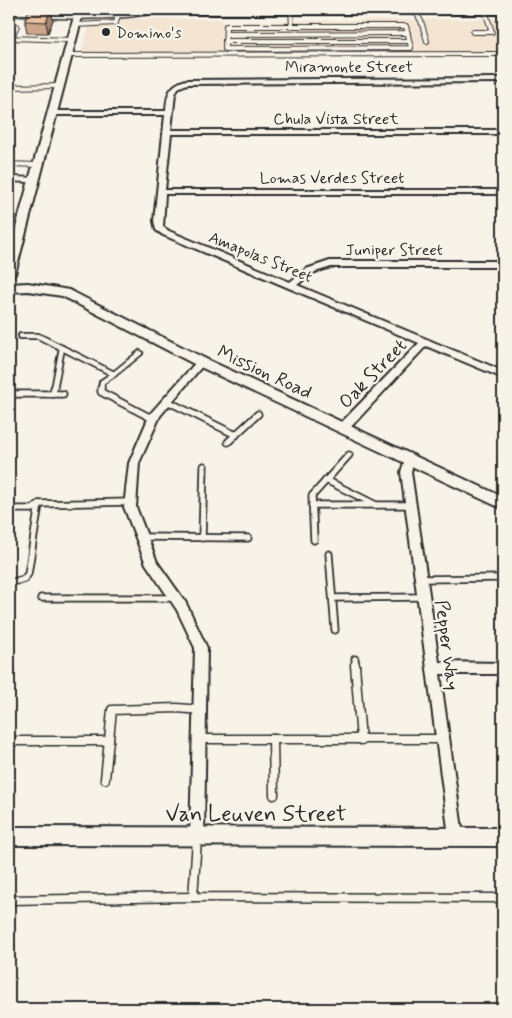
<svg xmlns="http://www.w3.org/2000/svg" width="512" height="1018" viewBox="0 0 512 1018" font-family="Mynerve,sans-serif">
<rect width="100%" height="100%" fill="#f7f3e8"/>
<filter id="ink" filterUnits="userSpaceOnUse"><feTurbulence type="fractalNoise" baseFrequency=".02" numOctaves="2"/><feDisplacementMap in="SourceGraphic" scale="10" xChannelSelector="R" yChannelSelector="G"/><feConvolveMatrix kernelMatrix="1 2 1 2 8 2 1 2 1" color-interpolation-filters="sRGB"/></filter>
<g filter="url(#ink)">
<polygon fill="#f4e4d2" points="97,19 221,19 221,22 501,19 503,27 503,53 81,53 91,21"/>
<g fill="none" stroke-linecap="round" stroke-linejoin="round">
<defs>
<g id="lane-far3">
<polyline points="291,11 292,26"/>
<polyline points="415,11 421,21 427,41"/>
<polyline points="499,11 503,21"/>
<polyline points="75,25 116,23 118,14"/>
<polyline points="9,26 17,26 11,38 71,40"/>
<polygon points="226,26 406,26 411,48 225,49"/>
<polyline points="473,32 492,32 485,11"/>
<polyline points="226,34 408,33"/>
<polyline points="225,41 409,41"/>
<polyline points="67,55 503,54"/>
<polyline points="9,87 59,86"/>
<polyline points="9,164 38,165"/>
</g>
<g id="lane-far2">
<polyline points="9,179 33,180"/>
<polyline points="21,336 38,336 114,374 102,382 101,389"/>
<polyline points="114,374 140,353"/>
<polyline points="54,389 62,348"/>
</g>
<g id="lane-far1">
<polyline points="101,388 101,392 153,419"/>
<polyline points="10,394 63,394"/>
<polyline points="53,394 54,388"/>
<polyline points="167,401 236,435"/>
<polyline points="228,442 258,414"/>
<polyline points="326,480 376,505"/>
<polyline points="312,505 411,505"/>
<polyline points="9,509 33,509 39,504 130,502"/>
<polyline points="142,537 248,538"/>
<polyline points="202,538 204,466"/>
<polyline points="314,540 312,496 349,455"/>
<polyline points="329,554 335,630"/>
<polyline points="421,579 503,578"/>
<polyline points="9,583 24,579 28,574 39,504"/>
<polyline points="41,598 174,598"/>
<polyline points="333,598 423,597"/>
<polyline points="355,659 356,666"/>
</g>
<g id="lane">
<polyline points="355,665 361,740"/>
<polyline points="200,739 442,739"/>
<polyline points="273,739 274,795"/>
<polyline points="9,741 109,741"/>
<polyline points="105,779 112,710 177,708 201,710"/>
<polyline points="197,840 193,897 503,898"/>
<polyline points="9,900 193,897"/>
</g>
<g id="street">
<path d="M503,78v4l-316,2 -9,4 -3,6 -4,36h332v4h-332l-6,56h338v4h-338l-2,33 6,4 121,51 16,-13 24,-8h173v6h-172l-19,6 -15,12 206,86v7l-77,-32 -78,84h-8l-1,-3 1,-3 79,-81 -256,-108 -7,-5 -2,-9 11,-106h-113l-4,-2 4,-2h114c1,-17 3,-26 20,-31z"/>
<polygon points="201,359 204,360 206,362 204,364 160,416 139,463 136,507 157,562 186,603 207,648 204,837 202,842 197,844 192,842 190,837 195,648 177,610 146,564 124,507 129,463 150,414 198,360"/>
<polygon points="410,455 415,459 411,472 439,662 503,663 503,674 440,674 463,836 461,841 456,843 451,841 449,836 401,472 405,459"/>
</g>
<g id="secondary">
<polygon points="76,9 84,9 15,274 9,278 9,253"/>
<polygon points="28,283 69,290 206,359 503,497 503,509 196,365 62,296 28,291 9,292 9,284"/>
<polygon points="9,827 503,828 503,846 9,845"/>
</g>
<path id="primary" d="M9,9l102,2 35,-2h357v5h-353c-41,7 -99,5 -141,1z"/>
</defs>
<use href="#lane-far3" stroke="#2b2b2b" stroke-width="6"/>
<use href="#lane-far2" stroke="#2b2b2b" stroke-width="8"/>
<use href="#lane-far1" stroke="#2b2b2b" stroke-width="9"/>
<use href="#lane" stroke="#2b2b2b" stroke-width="11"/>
<use href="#street" stroke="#2b2b2b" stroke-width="4"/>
<use href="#secondary" stroke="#2b2b2b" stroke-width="4"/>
<use href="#primary" stroke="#2b2b2b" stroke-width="3"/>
<use href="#lane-far3" stroke="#f7f3e8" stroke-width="4"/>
<use href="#lane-far2" stroke="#f7f3e8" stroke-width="4.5"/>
<use href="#lane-far1" stroke="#f7f3e8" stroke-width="5.5"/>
<use href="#lane" stroke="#f7f3e8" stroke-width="8"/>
<use href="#street" fill="#f7f3e8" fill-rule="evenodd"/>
<use href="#secondary" fill="#f7f3e8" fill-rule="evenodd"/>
<use href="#primary" fill="#f7f3e8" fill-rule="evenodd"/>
</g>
<polygon fill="#cda588" stroke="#2b2b2b" points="51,9 53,20 48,33 27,33 25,21"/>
<polygon fill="#a7866f" stroke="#2b2b2b" points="51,9 53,20 48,33 46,22"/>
<polygon fill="#eec09e" stroke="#2b2b2b" points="29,9 51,9 46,22 25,21"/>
</g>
<circle fill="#2b2b2b" stroke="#f7f3e8" stroke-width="2" cx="106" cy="32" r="5"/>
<g text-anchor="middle" stroke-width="4.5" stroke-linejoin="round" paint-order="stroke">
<g font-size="16" fill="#2b2b2b" stroke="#f7f3e8" text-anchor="start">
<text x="116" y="38">Domino's</text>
</g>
<g font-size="16" fill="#2b2b2b" stroke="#f7f3e8">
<text x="349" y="72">Miramonte Street</text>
<text x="336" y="124">Chula Vista Street</text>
<text x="332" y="183">Lomas Verdes Street</text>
<text x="394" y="255">Juniper Street</text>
<text transform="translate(261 256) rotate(22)" y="6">Amapolas Street</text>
</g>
<g font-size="19" fill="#2b2b2b" stroke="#f7f3e8">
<text transform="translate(265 371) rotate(25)" y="7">Mission Road</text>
<text transform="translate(372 373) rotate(-46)" y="7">Oak Street</text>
<text transform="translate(448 645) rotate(83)" y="7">Pepper Way</text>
</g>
<g font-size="22" fill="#2b2b2b" stroke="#f7f3e8">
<text x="256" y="821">Van Leuven Street</text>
</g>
</g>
<rect width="512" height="1018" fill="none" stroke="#f7f3e8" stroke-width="30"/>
<rect x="15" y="15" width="482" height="988" fill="none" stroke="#2b2b2b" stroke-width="2" filter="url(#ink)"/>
</svg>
